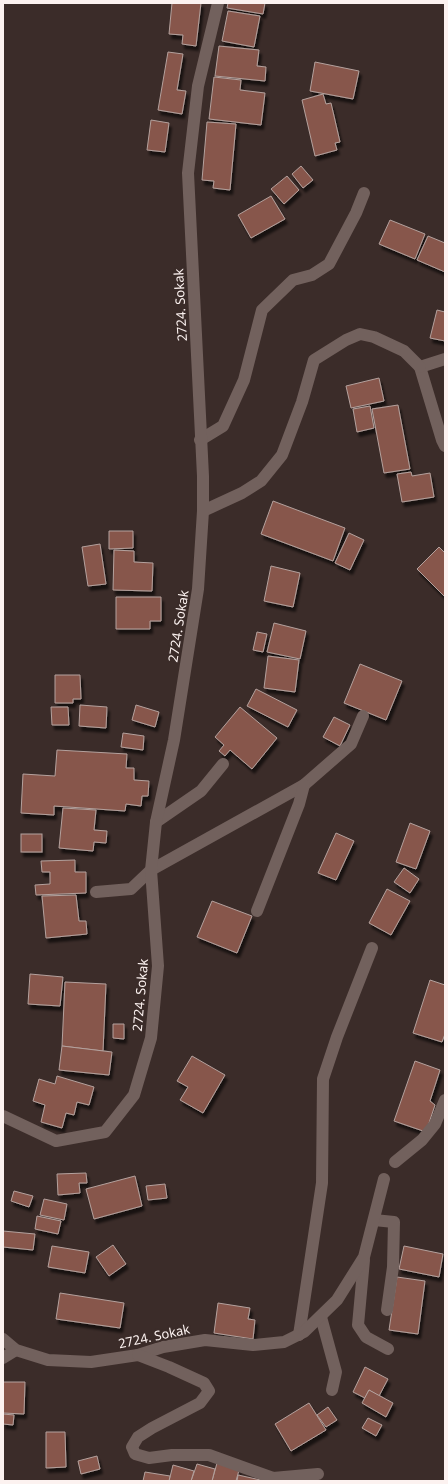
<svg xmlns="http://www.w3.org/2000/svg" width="448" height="1484" viewBox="0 0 448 1484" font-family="'Noto Sans',sans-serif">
<defs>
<filter id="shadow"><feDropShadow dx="2.5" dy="4.5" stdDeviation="1" flood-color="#0009"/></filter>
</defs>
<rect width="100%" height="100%" fill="#3b2c29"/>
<g fill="#87574c" stroke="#b4a19d" filter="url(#shadow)">
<polygon points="172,3 201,3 196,46 182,44 183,35 169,34"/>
<polygon points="228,3 265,3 263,14 227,8"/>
<polygon points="228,11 260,16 254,47 222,41"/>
<polygon points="219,46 259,50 257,66 266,67 265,81 215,76"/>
<polygon points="168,52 183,54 177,90 186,91 182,114 158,110"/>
<polygon points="315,62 359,71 353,99 310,91"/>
<polygon points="214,77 241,80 240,90 265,93 261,125 209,119"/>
<polygon points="323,94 326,104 331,103 340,142 335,143 337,150 315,156 302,100"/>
<polygon points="151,120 169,123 165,152 147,150"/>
<polygon points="207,122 236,124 230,190 213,188 214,181 202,180"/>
<polygon points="301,166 313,180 303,188 292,174"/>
<polygon points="287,176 299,190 284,204 271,189"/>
<polygon points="271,196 285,219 251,238 238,215"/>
<polygon points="390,220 425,234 415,259 379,244"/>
<polygon points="428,236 445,243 445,272 417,260"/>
<polygon points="437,310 445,312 445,341 430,338"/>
<polygon points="379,378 384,401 351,408 346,386"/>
<polygon points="398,405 410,469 384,473 372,409"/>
<polygon points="370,406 374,428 357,432 353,409"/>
<polygon points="411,472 412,476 430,473 434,497 402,502 397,474"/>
<polygon points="273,501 345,528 333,561 261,534"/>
<polygon points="109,531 133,531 133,548 109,549"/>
<polygon points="349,533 364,540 350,570 335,563"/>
<polygon points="100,544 106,584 88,586 82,547"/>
<polygon points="439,547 445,553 445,597 417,569"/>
<polygon points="114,550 134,551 134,562 153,563 152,591 113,590"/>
<polygon points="271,566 300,573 293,607 264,601"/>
<polygon points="116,597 161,597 161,621 150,621 150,629 116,629"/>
<polygon points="274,623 306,631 300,659 267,652"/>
<polygon points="257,632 267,634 263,652 253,650"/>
<polygon points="268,656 299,660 295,692 264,688"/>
<polygon points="360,664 402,681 386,720 344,703"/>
<polygon points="55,675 80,675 81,699 73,699 73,703 55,703"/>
<polygon points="256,689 297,710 288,727 247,706"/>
<polygon points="80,705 107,707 106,728 79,726"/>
<polygon points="136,705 159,712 155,727 132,720"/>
<polygon points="51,707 68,707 69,725 52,725"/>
<polygon points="240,707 277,738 252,769 230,750 225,756 219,751 224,745 215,737"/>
<polygon points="334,717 350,725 340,746 323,737"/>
<polygon points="123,733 144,736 143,750 121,747"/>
<polygon points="57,750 127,754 126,768 134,768 134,780 149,781 148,796 142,796 141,806 126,804 125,811 54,806 54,815 21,813 23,774 55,776"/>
<polygon points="63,808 96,810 94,830 107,831 106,843 94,842 93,851 59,848"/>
<polygon points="410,823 430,831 416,869 396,862"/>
<polygon points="336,833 354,841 336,880 318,873"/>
<rect x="21" y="834" width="21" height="18"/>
<polygon points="75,860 75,872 86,872 86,893 36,895 35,885 50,884 50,872 42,872 41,861"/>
<polygon points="404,868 419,879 410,893 394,882"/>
<polygon points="387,889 410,901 391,935 369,923"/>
<polygon points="76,895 79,921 86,921 87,934 46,938 42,896"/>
<polygon points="212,901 252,916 237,953 197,937"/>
<polygon points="30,974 63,977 60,1006 28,1004"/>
<polygon points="430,980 445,985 445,1034 442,1042 413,1033"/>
<polygon points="65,982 106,984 103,1051 62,1046"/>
<polygon points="113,1024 124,1024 124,1039 113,1038"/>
<polygon points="62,1046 112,1052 109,1075 59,1070"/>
<polygon points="192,1056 225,1075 203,1113 180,1100 188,1087 177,1081"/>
<polygon points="415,1061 440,1070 430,1101 435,1105 426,1132 394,1121"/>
<polygon points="57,1076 94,1087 89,1105 77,1102 74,1115 66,1113 62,1128 41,1122 45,1105 33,1101 39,1079 55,1084"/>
<polygon points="86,1173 87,1183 79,1183 80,1193 58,1195 57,1174"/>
<polygon points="135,1176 142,1206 94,1219 86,1189"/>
<polygon points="165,1184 167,1198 148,1200 146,1186"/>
<polygon points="14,1191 33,1196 29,1207 11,1201"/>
<polygon points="44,1199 67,1204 64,1220 40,1215"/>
<polygon points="37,1216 61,1221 58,1234 35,1229"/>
<polygon points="3,1231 35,1234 33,1250 3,1247"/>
<polygon points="113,1245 126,1264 109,1276 96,1257"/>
<polygon points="52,1246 89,1252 85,1273 48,1267"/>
<polygon points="404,1246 443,1254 439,1277 399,1269"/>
<polygon points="397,1277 425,1281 418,1334 389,1330"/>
<polygon points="60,1293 124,1303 120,1328 56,1319"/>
<polygon points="218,1303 250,1308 248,1319 255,1320 253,1339 214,1333"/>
<polygon points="365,1367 388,1379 379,1396 369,1390 365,1398 353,1392"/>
<polygon points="3,1382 25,1382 24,1414 3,1413"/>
<polygon points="369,1390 393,1403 386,1417 362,1403"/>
<polygon points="309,1403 326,1430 291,1451 275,1424"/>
<polygon points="328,1407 337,1420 326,1427 317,1415"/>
<polygon points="3,1414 14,1415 13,1425 3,1424"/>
<polygon points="368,1418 382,1425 376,1436 362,1428"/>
<polygon points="46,1432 65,1432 66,1467 46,1468"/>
<polygon points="97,1456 100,1469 81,1474 78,1461"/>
<polygon points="217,1463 239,1470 236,1481 212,1481"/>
<polygon points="197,1464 215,1469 212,1481 191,1481"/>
<polygon points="173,1465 194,1471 191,1481 169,1481"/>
<polygon points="145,1472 170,1476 169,1481 143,1481"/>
<polygon points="238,1475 265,1481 237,1481"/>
</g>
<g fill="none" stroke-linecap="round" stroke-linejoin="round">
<g stroke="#72615d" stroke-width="12">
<polyline points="445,359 420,367 442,440 445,446"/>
<polyline points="200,440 223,426 244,380 262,310 293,280 312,275 329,264 356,213 364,193"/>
<polyline points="203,511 242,493 261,481 282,455 302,402 314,360 346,340 360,334 374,337 404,351 420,367"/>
<polyline points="156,822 201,791 223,764"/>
<polyline points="96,892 131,889 151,870 304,785 351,744 363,716"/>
<polyline points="257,911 299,804 304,785"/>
<polyline points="3,1116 56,1141 105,1132 134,1095 151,1038 158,966 151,870 156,822 174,740 198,589 203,511 203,476 188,173 198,86 218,3"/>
<polyline points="395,1162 422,1140 435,1124 445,1100"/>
<polyline points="374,1220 394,1222 393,1267 387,1310"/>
<polyline points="364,1260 358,1325 366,1337 388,1349"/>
<polyline points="321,1317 336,1372 332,1390"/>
<polyline points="299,1335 322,1183 323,1079 337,1037 372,948"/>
<polyline points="3,1339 16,1350 48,1360 91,1362 138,1355 163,1347 205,1340 253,1345 284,1342 304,1332 337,1300 364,1257 384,1179"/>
<polyline points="138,1355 169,1367 204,1383 209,1391 200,1403 152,1428 138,1437 132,1447 135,1454 149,1458 172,1455 209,1455 273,1478 318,1474"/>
<polyline points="3,1358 16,1350"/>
</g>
</g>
<g text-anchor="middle" stroke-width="4" stroke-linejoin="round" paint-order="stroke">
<g font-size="13" fill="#fcf2f0" stroke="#3b2c29">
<text transform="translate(180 305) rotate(-93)" y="5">2724. Sokak</text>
<text transform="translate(178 626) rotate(-81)" y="5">2724. Sokak</text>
<text transform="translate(140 995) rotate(-85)" y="5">2724. Sokak</text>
<text transform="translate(154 1336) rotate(-12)" y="5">2724. Sokak</text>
</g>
</g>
<rect width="448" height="1484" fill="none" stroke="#fcf2f0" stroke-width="8"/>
</svg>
